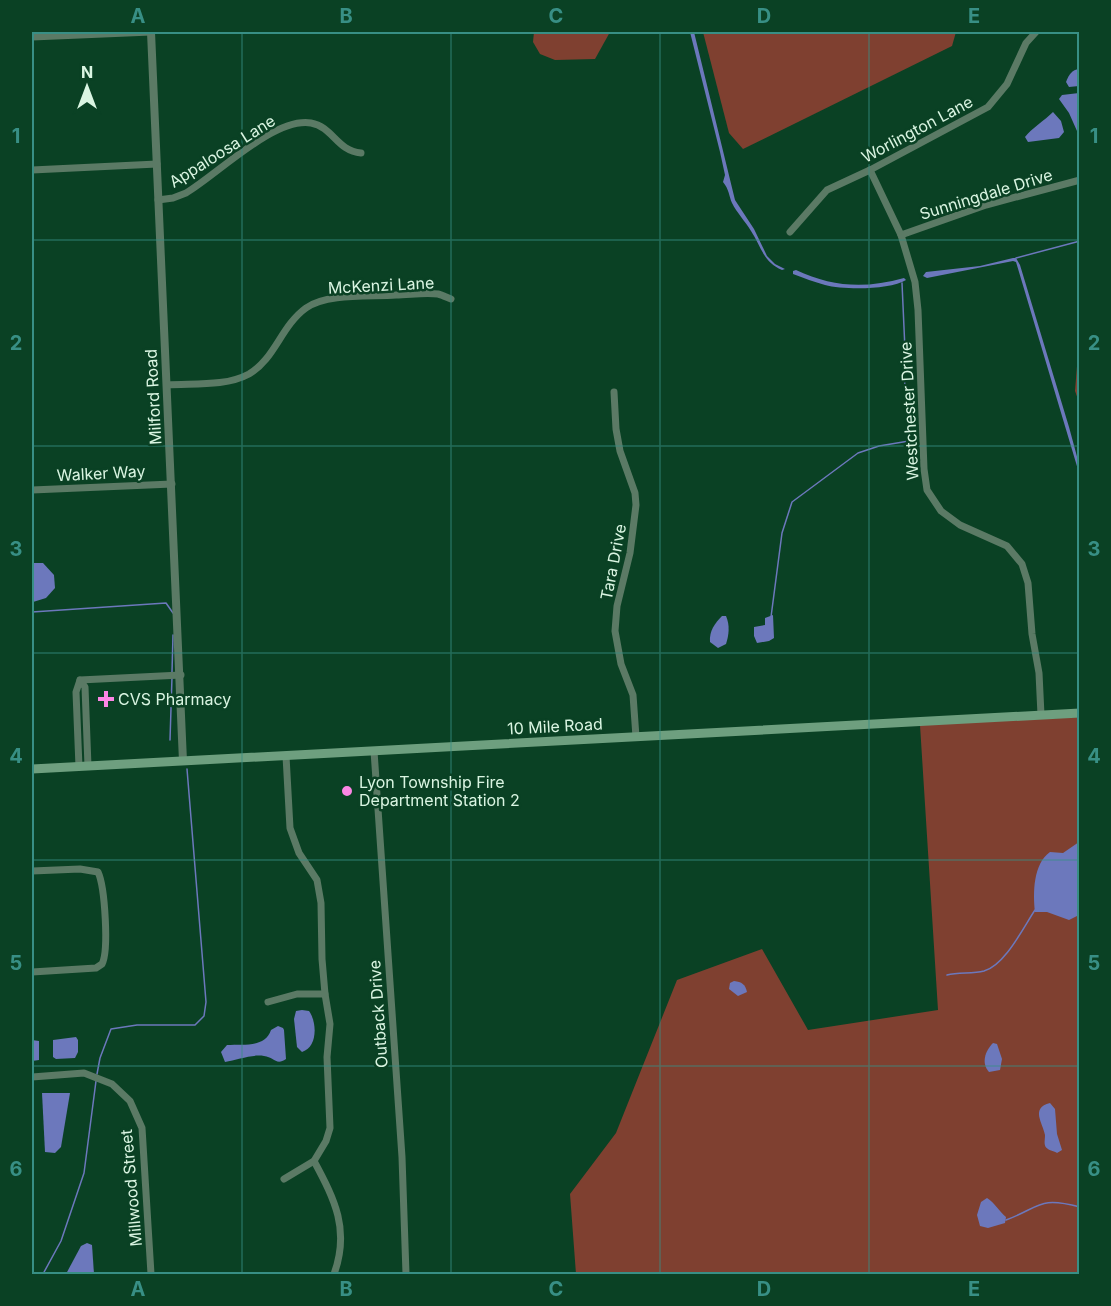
<svg xmlns="http://www.w3.org/2000/svg" width="1111" height="1306" viewBox="0 0 1111 1306" font-family="Inter,sans-serif">
<rect width="100%" height="100%" fill="#0a4124"/>
<g fill="#7f4030">
<polygon points="534,32 610,32 595,59 555,60 540,54 533,42"/>
<polygon points="703,32 956,32 952,46 743,149 729,133"/>
<polygon points="1079,341 1079,402 1075,391"/>
<polygon points="1079,717 1079,1274 576,1274 570,1194 616,1133 677,980 762,949 808,1030 938,1010 920,725"/>
</g>
<g fill="#6c78bc">
<path d="M690,32h4l41,168 19,29 13,27 8,8 10,5 -3,1c-19,-8 -21,-24 -31,-39 -6,-10 -14,-18 -19,-28 -3,-7 -3,-14 -9,-21l2,-7 -5,-23z"/>
<path d="M1079,69v17l-10,1 -3,-5c3,-8 6,-12 13,-13z"/>
<polygon points="1079,93 1079,131 1077,131 1069,113 1059,99 1062,95"/>
<path d="M1053,112l8,9 3,11 -5,6 -31,4 -3,-5c6,-8 20,-17 28,-25z"/>
<polygon points="1013,258 1016,258 1020,265 1069,427 1079,464 1079,473 1016,262 1013,261 927,278 923,276 926,272 980,266"/>
<path d="M796,270c36,17 69,19 108,8l2,2c-16,10 -62,10 -81,5 -11,-3 -21,-7 -32,-11v-3z"/>
<polygon points="32,563 43,563 54,575 55,588 46,598 33,602 32,602"/>
<polygon points="773,615 774,638 769,641 757,643 754,636 754,627 765,625 765,618"/>
<path d="M722,616h4c4,9 3,19 0,28l-8,4 -8,-6c-1,-11 5,-19 12,-26z"/>
<path d="M1079,842v73l-10,5 -22,-8h-12c-2,-19 -2,-48 15,-60l13,1z"/>
<path d="M734,981c8,1 11,3 13,11l-9,4 -9,-7 1,-6z"/>
<path d="M302,1010l7,1c8,11 9,36 -7,41l-5,-5 -3,-28 2,-8z"/>
<path d="M278,1026l5,2 1,2 2,29c-10,7 -12,-2 -22,-3 -12,-2 -27,4 -39,6l-4,-10 6,-7c16,-1 38,3 44,-15z"/>
<polygon points="76,1037 78,1040 78,1052 75,1058 56,1059 53,1057 53,1040"/>
<polygon points="32,1040 39,1041 39,1060 32,1061"/>
<path d="M993,1043l4,1 5,15 -2,11 -11,2c-8,-9 -4,-21 4,-29z"/>
<polygon points="42,1093 70,1093 61,1147 55,1153 45,1152"/>
<path d="M1050,1103l5,6 2,25 5,16 -5,3c-1,-1 -8,-3 -9,-4 -5,-3 -3,-8 -3,-14 -2,-12 -15,-27 5,-32z"/>
<path d="M987,1198c8,5 12,13 19,19l-1,6 -17,5 -8,-2 -3,-11 4,-13z"/>
<polygon points="87,1243 92,1245 94,1274 66,1274 81,1246"/>
</g>
<g fill="none" stroke-linecap="round" stroke-linejoin="round">
<g stroke="#6c78bc" stroke-width="1.5">
<polyline points="1016,258 1080,241"/>
<polyline points="32,612 166,603 173,613"/>
<polyline points="771,617 782,533 792,502 858,453 879,446 909,441 904,373 905,350 902,283"/>
<polyline points="172,672 173,635"/>
<polyline points="170,740 172,677"/>
<path d="M947,975c12,-3 25,-1 37,-4 21,-6 39,-43 51,-61"/>
<polyline points="97,1074 100,1058 111,1029 137,1025 195,1025 204,1016 206,1002 187,769"/>
<path d="M1006,1220c35,-13 32,-24 74,-13"/>
<polyline points="43,1274 61,1241 84,1173 96,1081"/>
</g>
<g stroke="#5b7a65" stroke-width="7">
<polyline points="32,37 151,32"/>
<polyline points="32,170 157,164"/>
<polyline points="870,170 901,235 915,282 918,310 924,469 927,490 941,511 960,525 1007,546 1022,564 1028,583 1032,634 1039,673 1041,715"/>
<path d="M158,200l15,-2 13,-5c32,-19 88,-76 125,-70 22,4 26,28 50,30"/>
<polyline points="790,232 827,190 870,170 988,107 1007,84 1026,43 1036,32"/>
<polyline points="901,235 986,205 1080,180"/>
<path d="M167,385c25,-2 58,2 82,-11 26,-15 32,-48 57,-66 21,-15 64,-11 90,-13 13,0 28,-3 42,-1 4,1 8,3 13,5"/>
<polyline points="614,392 616,429 620,451 635,493 636,505 630,553 617,606 615,631 621,664 633,695 636,737"/>
<polyline points="32,490 172,484"/>
<polyline points="80,680 181,675"/>
<polyline points="374,751 402,1157 406,1274"/>
<polyline points="79,767 76,692 80,680 85,687 88,766"/>
<path d="M32,871l48,-2 18,3c7,15 11,79 4,92l-6,4 -64,4"/>
<polyline points="268,1002 297,994 325,994"/>
<polyline points="32,1077 84,1073 112,1084 130,1101 142,1128 151,1274"/>
<path d="M314,1161c21,39 36,69 20,113"/>
<polyline points="284,1179 314,1161 326,1141 330,1128 327,1057 330,1024 325,994 322,959 321,903 317,880 299,853 290,828 286,756"/>
</g>
<polyline stroke="#5b7a65" stroke-width="8" points="151,32 183,761"/>
<polyline stroke="#6e9f7f" stroke-width="9" points="32,769 1080,713"/>
</g>
<path fill="none" stroke="#388f85" stroke-width="1.5" stroke-opacity="0.55" d="M242,32v1242M451,32v1242M660,32v1242M869,32v1242M32,240h1048M32,446h1048M32,653h1048M32,860h1048M32,1066h1048"/>
<g fill="#fc86e4" stroke="#0a4124" stroke-width="2">
<path d="M103 690h6v6h6v6h-6v6h-6v-6h-6v-6h6z"/>
<circle cx="347" cy="791" r="6"/>
</g>
<g text-anchor="middle" stroke-width="5" stroke-linejoin="round" paint-order="stroke">
<g font-size="16" fill="#daf5e2" stroke="#0a4124">
<text transform="translate(917 129) rotate(-28)" y="6">Worlington Lane</text>
<text transform="translate(222 151) rotate(-32)" y="6">Appaloosa Lane</text>
<text transform="translate(986 194) rotate(-17)" y="6">Sunningdale Drive</text>
<text transform="translate(381 285) rotate(-3)" y="6">McKenzi Lane</text>
<text transform="translate(153 397) rotate(-93)" y="6">Milford Road</text>
<text transform="translate(909 411) rotate(-93)" y="6">Westchester Drive</text>
<text transform="translate(101 473) rotate(-3)" y="6">Walker Way</text>
<text transform="translate(613 562) rotate(-79)" y="6">Tara Drive</text>
<text transform="translate(555 726) rotate(-3)" y="6">10 Mile Road</text>
<text transform="translate(378 1014) rotate(-94)" y="6">Outback Drive</text>
<text transform="translate(131 1188) rotate(-95)" y="6">Millwood Street</text>
</g>
<g font-size="16" fill="#daf5e2" stroke="#0a4124" text-anchor="start">
<text x="118" y="705">CVS Pharmacy</text>
<text x="359" y="788">Lyon Township Fire<tspan x="359" dy="18">Department Station 2</tspan></text>
</g>
</g>
<rect width="1111" height="1306" fill="none" stroke="#0a4124" stroke-width="66"/>
<g transform="translate(87 87)" stroke="#0a4124" stroke-width="4.5" paint-order="stroke">
<path d="M0-4.5L10 22L0 15L-10 22Z" fill="#daf5e2"/>
<text y="-9" font-size="16" font-weight="bold" text-anchor="middle" fill="#daf5e2">N</text>
</g>
<rect x="33" y="33" width="1045" height="1240" fill="none" stroke="#388f85" stroke-width="2"/>
<g font-size="20" text-anchor="middle" font-weight="bold" fill="#388f85">
<text x="138" y="23">A</text>
<text x="346" y="23">B</text>
<text x="556" y="23">C</text>
<text x="764" y="23">D</text>
<text x="974" y="23">E</text>
<text x="16" y="143">1</text>
<text x="1094" y="143">1</text>
<text x="16" y="350">2</text>
<text x="1094" y="350">2</text>
<text x="16" y="556">3</text>
<text x="1094" y="556">3</text>
<text x="16" y="763">4</text>
<text x="1094" y="763">4</text>
<text x="16" y="970">5</text>
<text x="1094" y="970">5</text>
<text x="16" y="1176">6</text>
<text x="1094" y="1176">6</text>
<text x="138" y="1296">A</text>
<text x="346" y="1296">B</text>
<text x="556" y="1296">C</text>
<text x="764" y="1296">D</text>
<text x="974" y="1296">E</text>
</g>
</svg>
